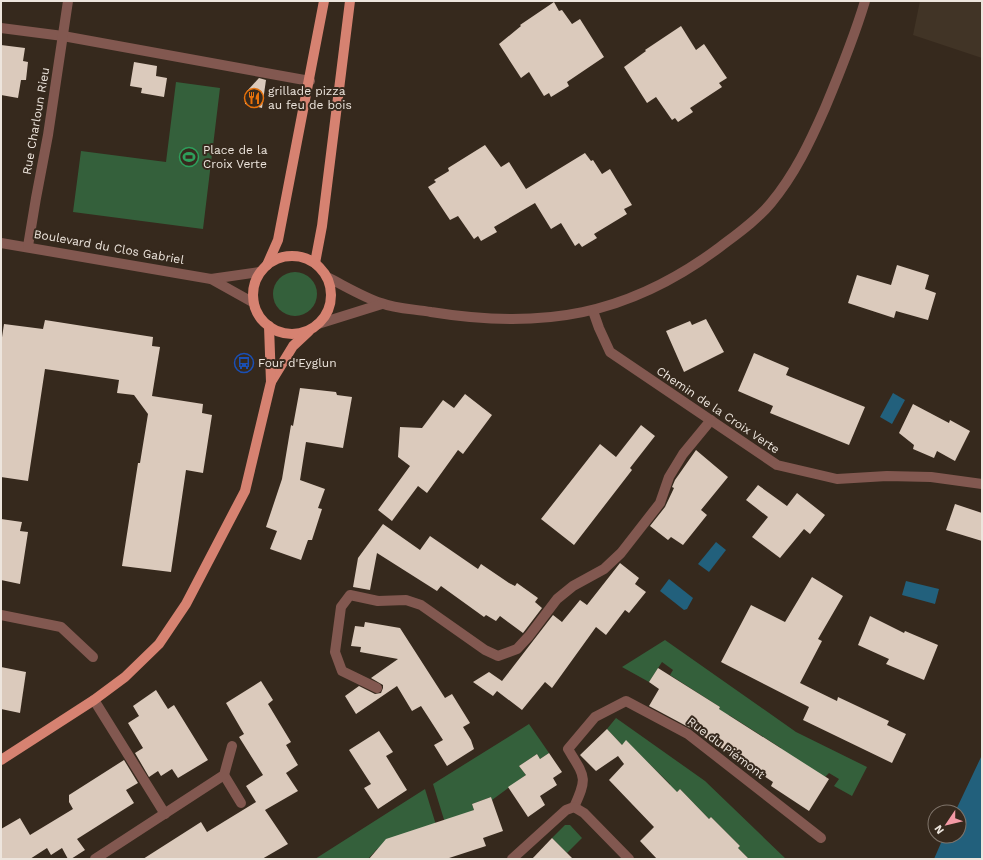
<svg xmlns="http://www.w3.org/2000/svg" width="983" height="860" viewBox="0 0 983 860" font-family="'Work Sans',sans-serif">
<rect width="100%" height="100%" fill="#36291d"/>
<polygon fill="#413426" points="920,1 982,1 982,58 913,35"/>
<g fill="#34603b">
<polygon points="176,82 220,88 203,229 73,212 81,151 166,162"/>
<circle cx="295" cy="294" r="22"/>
<polygon points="665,640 796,732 867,767 852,796 834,786 839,779 829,773 825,777 775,758 781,748 729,715 714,717 720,707 670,675 673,670 662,662 649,682 622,667"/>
<polygon points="616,718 705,781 786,859 749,859 738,848 740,846 711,817 709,819 680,789 670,799 670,784 626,741 622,745 607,729"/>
<polygon points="529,724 549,753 540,759 537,754 519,766 526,775 492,800 491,797 472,804 474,810 446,826 433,784"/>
<polygon points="425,789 436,825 377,849 368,859 315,859"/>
<polygon points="565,825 570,825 582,838 567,853 552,838"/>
</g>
<g fill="#22607c">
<polygon points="893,393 905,400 892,424 880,417"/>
<polygon points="716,542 726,550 709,572 698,564"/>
<polygon points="669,579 693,598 687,609 684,610 660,591"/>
<polygon points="906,581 939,589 935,604 902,595"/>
<polygon points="982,755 982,859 934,859 944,836 959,836 959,812 955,812"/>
</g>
<g fill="#dbcabc">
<polygon points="554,2 559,11 562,10 572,24 580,19 604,57 567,82 569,86 551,97 549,93 544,96 529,72 521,78 499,44 521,26 520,25"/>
<polygon points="681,26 696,50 704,44 727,78 719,83 722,87 690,108 693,112 678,122 675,118 672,120 656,97 647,103 624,67 646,51 645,50"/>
<polygon points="1,45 25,48 23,61 28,62 26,80 21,80 18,98 1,95"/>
<polygon points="134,62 157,66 156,76 167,78 164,97 141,93 142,88 130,86"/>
<polygon points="259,78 266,80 262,108 245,104 247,91"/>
<polygon points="485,145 501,167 509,162 526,189 585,153 591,161 593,160 602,174 610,169 632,205 624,209 627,214 594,234 597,238 582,247 579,243 575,246 561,223 551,229 535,203 494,227 497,232 481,241 478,236 474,239 458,216 450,220 428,187 436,182 434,180 449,171 448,168"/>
<polygon points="897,265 929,275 925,289 936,293 928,320 896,311 894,318 848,303 857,275 891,285"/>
<polygon points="706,319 724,352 684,372 666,331 690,321 692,325"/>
<polygon points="45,320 153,337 152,346 160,347 152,396 203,404 202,413 212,415 203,473 186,470 171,572 122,566 138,463 140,463 148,414 134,395 117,393 119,380 45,369 28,481 1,477 1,344 4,324 43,329"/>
<polygon points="754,353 789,368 786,375 865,407 849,445 770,413 773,406 738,391"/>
<polygon points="300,388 336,392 337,395 352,397 343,448 306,442 300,480 325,489 318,508 322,509 312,540 308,540 301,560 270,549 277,531 266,527 282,479 291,425 293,426"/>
<polygon points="465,394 492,415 463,454 458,450 427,493 418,486 392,521 378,510 410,466 398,457 400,427 422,428 443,400 454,408"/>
<polygon points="913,404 949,423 950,420 970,431 955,461 937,451 934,458 913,449 914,445 899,433"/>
<polygon points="641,425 655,436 630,468 632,470 574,545 541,519 600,444 616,457"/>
<polygon points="696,450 728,477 701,510 707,515 683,545 671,537 668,540 650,526 665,507 674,488 672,487 675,480"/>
<polygon points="758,485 787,506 797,493 825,515 810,534 804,529 780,558 752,537 768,517 746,500"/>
<polygon points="955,504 982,513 982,541 946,530"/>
<polygon points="1,519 22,522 20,531 28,532 20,584 1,580"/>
<polygon points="383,524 420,550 430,536 478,569 481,564 509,583 515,586 517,583 538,598 535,602 542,608 523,633 500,616 496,621 486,615 484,617 441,586 437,591 377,553 370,590 353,587 358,558"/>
<polygon points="620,563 639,578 635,584 646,592 629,613 625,610 606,635 596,627 552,688 545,682 522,710 497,691 493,696 473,682 489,672 502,681 553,615 562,622 580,600 587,605"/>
<polygon points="812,577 843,596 818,639 822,641 800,683 837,701 838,697 889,721 887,725 906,734 892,763 803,720 809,707 721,662 751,605 785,622"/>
<polygon points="870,616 904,633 905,631 938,645 924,680 886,664 889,659 858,645"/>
<polygon points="365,622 400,628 445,698 452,694 470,723 463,727 471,740 474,749 447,766 434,745 443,740 421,706 412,711 397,686 356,714 345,696 359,686 375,694 381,693 383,688 383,685 371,678 398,659 360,652 361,647 351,646 355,626 364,627"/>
<polygon points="1,667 26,672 20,713 1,709"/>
<polygon points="658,668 720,707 719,709 829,779 809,811 771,786 773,782 692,729 649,706 659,689 649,682"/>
<polygon points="261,681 273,700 268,704 291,742 286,745 298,765 286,773 298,791 265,810 288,844 262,859 143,859 201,822 207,832 256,802 246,786 263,775 239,737 244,734 226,703"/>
<polygon points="156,690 168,709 174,705 208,760 178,778 172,769 161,776 158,771 149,777 135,753 143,748 128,723 139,716 133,706"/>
<polygon points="607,729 622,745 626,740 677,792 680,789 709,819 711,817 740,846 738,848 749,859 657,859 640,841 654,827 609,780 624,764 618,756 596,771 580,755"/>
<polygon points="379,731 393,752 386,756 407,790 378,809 364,788 371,784 349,750"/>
<polygon points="549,753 562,772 553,778 557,785 540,796 545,805 528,817 508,787 526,775 519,766 537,754 540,759"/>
<polygon points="124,760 138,783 126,790 134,803 77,839 85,850 71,859 68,859 62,848 51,855 47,848 30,859 1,859 1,829 20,818 30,835 73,809 69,802 69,795"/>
<polygon points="491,797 503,831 483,838 486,846 446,859 369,859 386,839 474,810 472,804"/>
<polygon points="552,838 573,859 532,859"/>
</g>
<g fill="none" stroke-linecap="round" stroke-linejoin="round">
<g stroke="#825850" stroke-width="10">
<polyline points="1,28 63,36 310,81"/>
<polyline points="1,243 211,279 260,272"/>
<polyline points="28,246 36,198 48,135 68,1"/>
<path d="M327,277c18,9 36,20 54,26 15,6 34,6 50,9 111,18 197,4 289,-65 17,-13 37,-27 51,-44 24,-29 39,-61 54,-95 15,-36 29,-70 40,-107"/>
<polyline points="211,279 254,303"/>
<polyline points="593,311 599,328 610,352 777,465 837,479 887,476 931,477 982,484"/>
<polyline points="318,324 382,304"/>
<polyline points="1,615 61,627 93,657"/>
<polyline points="377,688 342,671 335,652 341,607 350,595 378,601 406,600 421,605 485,650 498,656 517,649 529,636 557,599 573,586 604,569 621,553 660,503 669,477 683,454 711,420"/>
<polyline points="94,700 165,814"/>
<polyline points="224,775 241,803"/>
<path d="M574,807c14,-30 11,-30 -6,-58l27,-32 31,-16 62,33 133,104"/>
<polyline points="95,859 224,775 232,746"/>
<polyline points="512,859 566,810 574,807 584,813 629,859"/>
</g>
<g stroke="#d68271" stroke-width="10">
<circle cx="292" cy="295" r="39"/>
<polyline points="315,263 322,226 350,1"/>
<polyline points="267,265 278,240 324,1"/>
<polyline points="271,382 293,346 309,331"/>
<polyline points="1,760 94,700 125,677 159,644 186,604 245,491 271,382 269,326"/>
</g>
</g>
<defs>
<symbol id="restaurant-ring" viewBox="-11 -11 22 22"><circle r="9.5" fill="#36291d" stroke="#e8710a" stroke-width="1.5"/><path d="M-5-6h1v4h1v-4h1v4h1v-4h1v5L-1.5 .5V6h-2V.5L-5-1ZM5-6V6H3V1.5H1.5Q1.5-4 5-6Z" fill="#e8710a"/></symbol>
<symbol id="stadium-ring" viewBox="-11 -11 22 22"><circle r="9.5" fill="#36291d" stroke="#2e9e5b" stroke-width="1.5"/><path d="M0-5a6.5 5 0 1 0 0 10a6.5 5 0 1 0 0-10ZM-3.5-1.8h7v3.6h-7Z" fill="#2e9e5b"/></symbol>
<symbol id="bus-ring" viewBox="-11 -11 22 22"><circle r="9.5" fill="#36291d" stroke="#1a4fb4" stroke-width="1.5"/><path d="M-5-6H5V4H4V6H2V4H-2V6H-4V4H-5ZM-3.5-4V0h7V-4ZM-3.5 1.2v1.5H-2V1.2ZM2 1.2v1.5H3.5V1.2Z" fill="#1a4fb4"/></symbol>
</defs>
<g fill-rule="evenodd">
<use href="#restaurant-ring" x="243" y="87" width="22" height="22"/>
<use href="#stadium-ring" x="178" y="146" width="22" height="22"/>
<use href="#bus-ring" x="233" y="352" width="22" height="22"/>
</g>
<g text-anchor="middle" stroke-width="4" stroke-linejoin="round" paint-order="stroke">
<g font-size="12" fill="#ede5dd" stroke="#36291d" text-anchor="start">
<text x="268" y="95">grillade pizza<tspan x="268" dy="14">au feu de bois</tspan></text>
<text x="203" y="154">Place de la<tspan x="203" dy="14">Croix Verte</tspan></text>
<text x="258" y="367">Four d'Eyglun</text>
</g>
<g font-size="12" fill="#ede5dd" stroke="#36291d">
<text transform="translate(36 121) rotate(-80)" y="4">Rue Charloun Rieu</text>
<text transform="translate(109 247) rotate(10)" y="4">Boulevard du Clos Gabriel</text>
<text transform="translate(718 410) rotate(34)" y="4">Chemin de la Croix Verte</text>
<text transform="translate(726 748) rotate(37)" y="4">Rue du Piémont</text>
</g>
</g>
<rect width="983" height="860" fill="none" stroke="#ede5dd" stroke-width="4"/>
<g transform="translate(947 824) rotate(235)"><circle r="19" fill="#36291d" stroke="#7f746a"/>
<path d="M0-3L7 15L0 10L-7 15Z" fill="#f49aa5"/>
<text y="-6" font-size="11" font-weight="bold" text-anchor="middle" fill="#ede5dd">N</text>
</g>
</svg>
